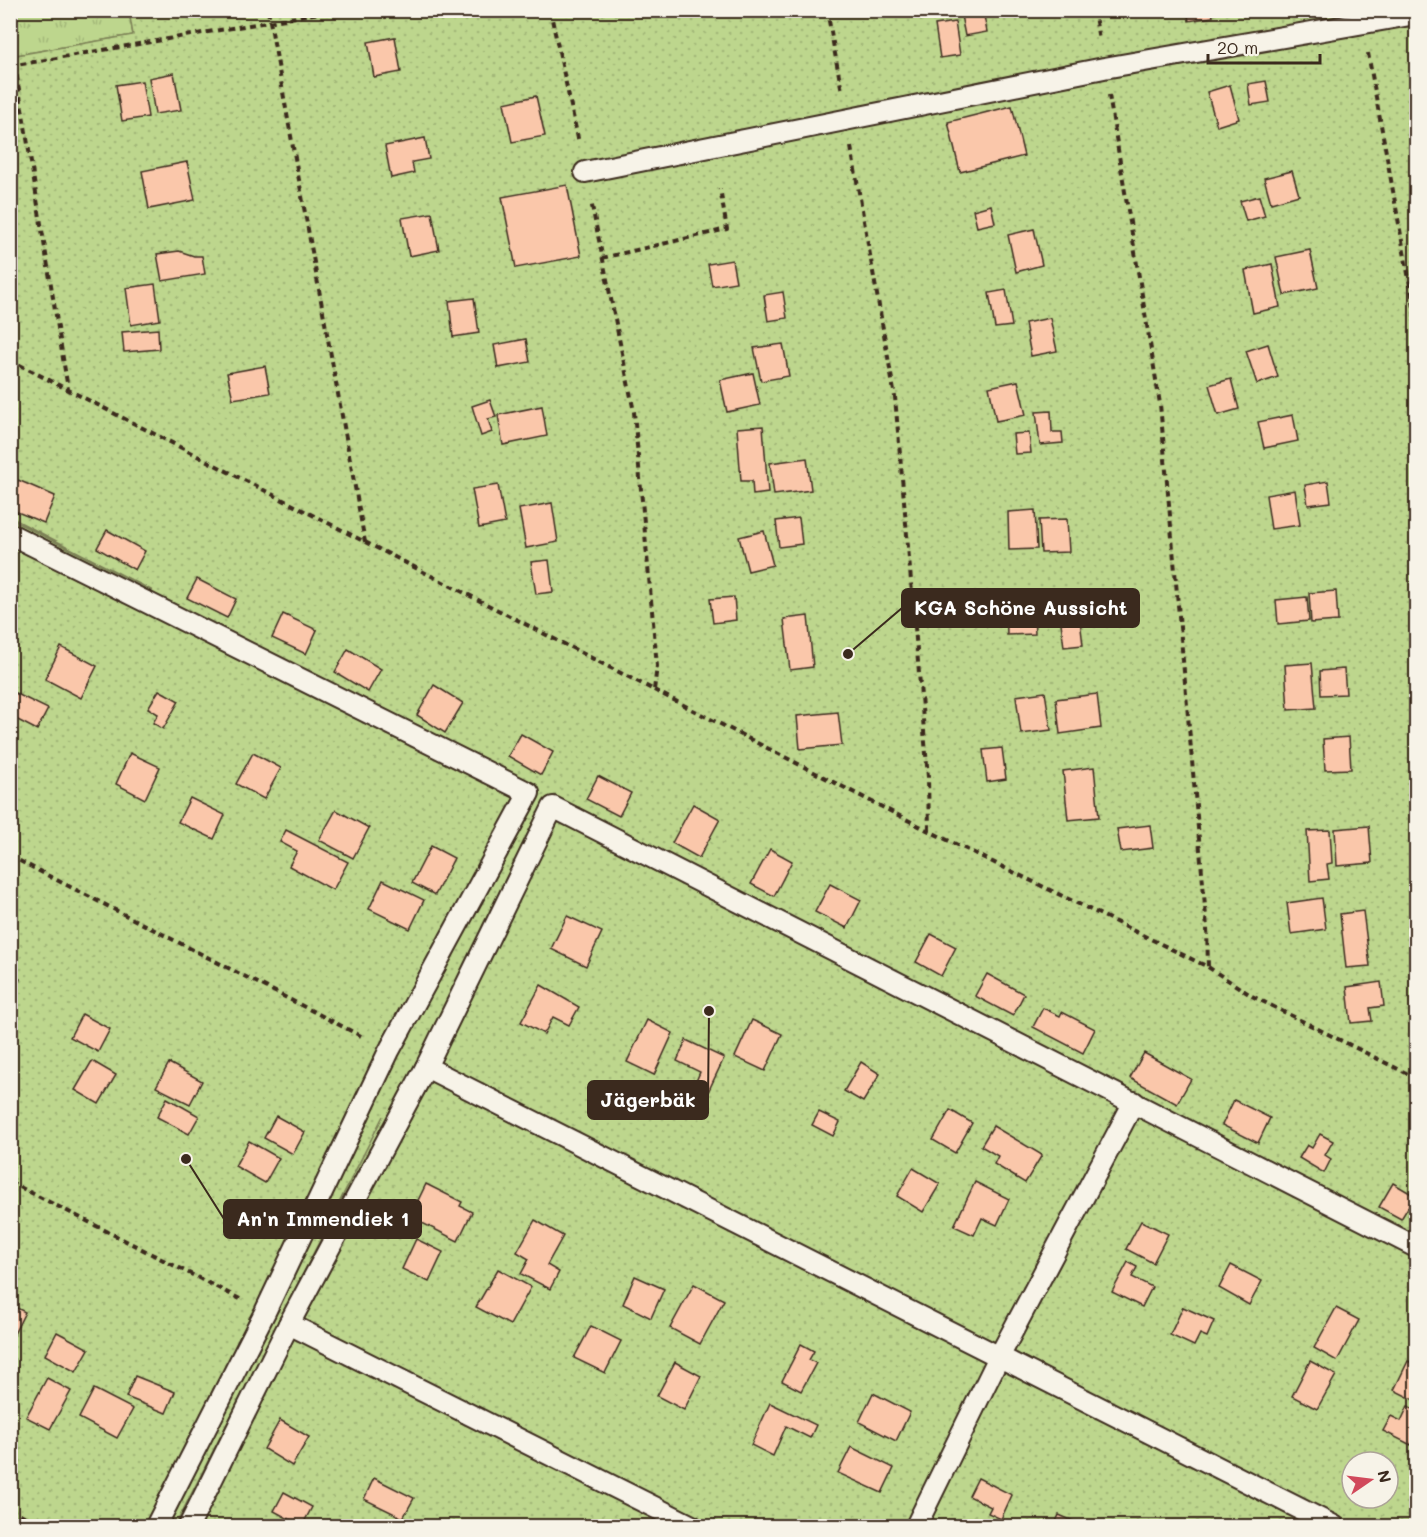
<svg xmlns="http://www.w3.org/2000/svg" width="1427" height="1537" viewBox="0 0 1427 1537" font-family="Mali,sans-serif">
<defs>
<pattern id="grass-tufts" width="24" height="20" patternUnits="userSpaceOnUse" patternTransform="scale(1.5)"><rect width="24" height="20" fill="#bdd68d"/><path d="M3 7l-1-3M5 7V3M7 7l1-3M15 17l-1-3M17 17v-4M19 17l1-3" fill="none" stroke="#a3b879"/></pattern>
<pattern id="garden-dots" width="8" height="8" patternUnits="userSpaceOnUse" patternTransform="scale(1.5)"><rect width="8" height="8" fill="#bdd68d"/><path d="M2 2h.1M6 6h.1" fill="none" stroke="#a3b879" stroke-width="1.8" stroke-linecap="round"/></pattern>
</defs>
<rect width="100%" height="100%" fill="#f8eadc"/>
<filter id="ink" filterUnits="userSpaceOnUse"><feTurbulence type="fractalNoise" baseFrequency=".0167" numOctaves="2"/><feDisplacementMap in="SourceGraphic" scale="12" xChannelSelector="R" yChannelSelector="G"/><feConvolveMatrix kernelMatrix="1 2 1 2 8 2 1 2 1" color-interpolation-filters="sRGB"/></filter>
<g filter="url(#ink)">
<polygon fill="url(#grass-tufts)" stroke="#7c8056" stroke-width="1.5" points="11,11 129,11 133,35 11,56"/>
<path fill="url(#garden-dots)" stroke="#7c8056" stroke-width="1.5" fill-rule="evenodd" d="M129,11h1287v1515h-1239l206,-410 -208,410h-164l-1,-1007 143,72 -143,-74 1,-461 122,-21zM1352,1462h36v36h-36z"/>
<g fill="#fac7aa" stroke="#3b2a1e" stroke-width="1.5">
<polygon points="960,10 983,10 987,32 965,36"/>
<polygon points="1187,10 1212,10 1213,17 1189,21"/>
<polygon points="955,22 960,55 940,58 935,25"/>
<polygon points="395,37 401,72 374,77 368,42"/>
<polygon points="174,73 181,110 155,114 149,78"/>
<polygon points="142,81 148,117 122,121 116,85"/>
<polygon points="1266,81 1270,102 1251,105 1248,84"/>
<polygon points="1230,85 1239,119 1217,126 1207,92"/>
<polygon points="536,96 545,136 512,142 504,103"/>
<polygon points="1012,106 1024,156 960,172 948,122"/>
<polygon points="425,138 429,159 412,162 414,173 391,178 385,146"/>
<polygon points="187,162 195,200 149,209 142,171"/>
<polygon points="1292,171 1299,195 1271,203 1264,178"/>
<polygon points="567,185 581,256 516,268 502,197"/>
<polygon points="1259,196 1265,216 1246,221 1240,201"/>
<polygon points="991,205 995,223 977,227 973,210"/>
<polygon points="432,213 439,250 409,256 402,218"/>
<polygon points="1034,229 1042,265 1016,272 1008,235"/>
<polygon points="1310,250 1318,288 1284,295 1276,257"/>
<polygon points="179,251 194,256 202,256 205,274 162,281 157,254"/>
<polygon points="732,260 736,282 712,286 708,264"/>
<polygon points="1272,264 1280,307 1253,313 1245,270"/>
<polygon points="155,284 160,320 131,325 126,288"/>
<polygon points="1006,290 1012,326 995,328 989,293"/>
<polygon points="783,292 787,318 768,321 764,295"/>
<polygon points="474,298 479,333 453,337 449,301"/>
<polygon points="1050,318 1057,351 1031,356 1025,323"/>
<polygon points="158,329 159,349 124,352 122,332"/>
<polygon points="526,339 530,362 498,368 494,345"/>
<polygon points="783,344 789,376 761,381 754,348"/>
<polygon points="1268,344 1278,377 1257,384 1246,351"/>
<polygon points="265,366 270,393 233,399 227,373"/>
<polygon points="753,373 760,405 727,412 720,380"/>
<polygon points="1231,379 1239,409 1218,415 1209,385"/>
<polygon points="1018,381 1026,415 996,421 989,387"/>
<polygon points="490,400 496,417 488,419 492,432 481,436 472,406"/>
<polygon points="542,406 547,436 503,445 498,415"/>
<polygon points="1051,411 1052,432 1062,432 1063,443 1040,445 1036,412"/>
<polygon points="1293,415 1298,441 1264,448 1258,422"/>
<polygon points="763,426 768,493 753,495 752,481 741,481 737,428"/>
<polygon points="1029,433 1031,453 1015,454 1013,434"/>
<polygon points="807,458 811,490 774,495 770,463"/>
<polygon points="18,480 55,496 44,523 10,509 10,499"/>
<polygon points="1328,481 1331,502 1308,505 1305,485"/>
<polygon points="498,485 505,523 479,528 472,489"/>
<polygon points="1295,490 1300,525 1271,529 1266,495"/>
<polygon points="552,503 558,542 526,548 519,509"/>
<polygon points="1035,510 1037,549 1009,550 1008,512"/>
<polygon points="799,518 802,544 779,547 776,521"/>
<polygon points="1067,519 1069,552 1041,553 1039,520"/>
<polygon points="107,530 145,551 135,570 97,548"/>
<polygon points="764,531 773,565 748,571 739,537"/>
<polygon points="549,560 553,592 536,594 531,562"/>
<polygon points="197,579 236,599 227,618 187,598"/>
<polygon points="1336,591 1338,621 1311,623 1309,593"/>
<polygon points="734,597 736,620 713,623 710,599"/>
<polygon points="1307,597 1309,621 1278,624 1276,600"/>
<polygon points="1033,599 1035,634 1007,635 1006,600"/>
<polygon points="283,614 317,630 306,654 272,638"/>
<polygon points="808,616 813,667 790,670 784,619"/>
<polygon points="1080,620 1083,645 1064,647 1061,623"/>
<polygon points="61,647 97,666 81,698 45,679"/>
<polygon points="348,649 381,669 368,692 335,672"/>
<polygon points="1312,663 1316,708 1288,710 1285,665"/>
<polygon points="1344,669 1346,694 1321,695 1320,671"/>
<polygon points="434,685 463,703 445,733 417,715"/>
<polygon points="159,690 179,701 163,729 153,723 158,714 148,708"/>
<polygon points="1045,692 1051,730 1021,734 1016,696"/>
<polygon points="15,693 48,709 37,730 10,716 10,702"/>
<polygon points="1097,694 1101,728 1060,734 1056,699"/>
<polygon points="838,712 842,745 800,749 797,716"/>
<polygon points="521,734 553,752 541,775 508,756"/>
<polygon points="1349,737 1351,769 1325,770 1323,739"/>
<polygon points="1002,748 1006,779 987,782 983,750"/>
<polygon points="130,753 160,767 145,799 116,784"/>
<polygon points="253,753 281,768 264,799 236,784"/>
<polygon points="1094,767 1099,817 1068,820 1063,771"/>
<polygon points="598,776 631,793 619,816 586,799"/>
<polygon points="190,798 225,815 214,839 178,822"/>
<polygon points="693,804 720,819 699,858 672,843"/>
<polygon points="336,810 369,828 353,858 319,840"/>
<polygon points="1150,825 1153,848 1121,852 1117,829"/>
<polygon points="1369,826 1372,863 1337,866 1335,829"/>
<polygon points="286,830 348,862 333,890 289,866 297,851 280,842"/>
<polygon points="1330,830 1332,863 1327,864 1329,879 1310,881 1307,831"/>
<polygon points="431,846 454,858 435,895 412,883"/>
<polygon points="770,849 792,861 774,896 751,884"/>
<polygon points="383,880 424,900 410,929 369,909"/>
<polygon points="830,884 861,900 847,928 815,912"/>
<polygon points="1322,898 1326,929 1291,934 1287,903"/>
<polygon points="1363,911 1370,966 1346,968 1340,914"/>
<polygon points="567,916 602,932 586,966 551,949"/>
<polygon points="931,934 956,947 941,976 916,962"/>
<polygon points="10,974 20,979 10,997"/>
<polygon points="987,974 1024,994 1013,1016 975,996"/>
<polygon points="1381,982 1384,1006 1370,1008 1372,1021 1351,1023 1347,987"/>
<polygon points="541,985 579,1007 569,1025 553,1017 544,1034 521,1022"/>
<polygon points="1043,1008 1060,1016 1062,1012 1095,1029 1083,1053 1033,1027"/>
<polygon points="82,1014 110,1029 98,1052 70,1037"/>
<polygon points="647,1020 673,1033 654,1075 627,1062"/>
<polygon points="752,1020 782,1034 765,1071 735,1057"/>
<polygon points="686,1040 724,1058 708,1092 694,1086 700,1072 677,1061"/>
<polygon points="1144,1053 1191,1079 1177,1104 1130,1078"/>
<polygon points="92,1061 116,1075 99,1104 75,1090"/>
<polygon points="861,1062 880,1074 863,1102 844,1091"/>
<polygon points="169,1063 202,1081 190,1104 156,1087"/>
<polygon points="167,1098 199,1116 189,1134 157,1117"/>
<polygon points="1234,1100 1270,1118 1258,1143 1222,1125"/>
<polygon points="950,1110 972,1123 955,1153 933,1140"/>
<polygon points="819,1112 840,1122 833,1136 812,1125"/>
<polygon points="276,1116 305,1132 293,1154 264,1138"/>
<polygon points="993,1126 1042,1155 1025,1183 994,1164 998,1156 981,1146"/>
<polygon points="1320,1134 1333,1141 1325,1155 1331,1159 1324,1173 1299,1158 1307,1145 1312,1148"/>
<polygon points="249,1141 279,1158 265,1183 235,1166"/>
<polygon points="913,1168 940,1184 923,1212 897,1196"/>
<polygon points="975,1182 1009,1199 997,1225 982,1218 974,1235 954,1226"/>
<polygon points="1393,1183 1415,1196 1401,1219 1379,1207"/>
<polygon points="426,1184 462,1202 460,1206 472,1212 458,1241 410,1217"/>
<polygon points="535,1220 563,1236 547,1265 559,1272 550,1289 521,1274 529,1259 517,1252"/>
<polygon points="1141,1221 1168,1234 1153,1263 1126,1249"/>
<polygon points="416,1239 443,1252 429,1282 402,1269"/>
<polygon points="1128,1262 1137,1267 1132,1277 1152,1287 1142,1307 1112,1292"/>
<polygon points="1231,1265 1262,1281 1249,1305 1219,1288"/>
<polygon points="498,1269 531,1287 510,1325 476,1307"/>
<polygon points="635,1276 664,1289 651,1318 623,1304"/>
<polygon points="694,1284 724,1300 700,1344 670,1328"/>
<polygon points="13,1306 25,1312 11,1340 10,1311"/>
<polygon points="1183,1307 1214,1321 1207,1337 1200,1334 1194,1346 1170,1335"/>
<polygon points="1336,1308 1359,1320 1337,1361 1314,1348"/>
<polygon points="591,1326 621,1341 605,1373 574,1358"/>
<polygon points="57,1332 89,1349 76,1372 45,1355"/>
<polygon points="801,1344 814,1351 809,1360 816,1363 801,1391 782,1381"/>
<polygon points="1310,1361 1336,1375 1317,1409 1292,1396"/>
<polygon points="1408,1361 1416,1365 1416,1401 1394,1390"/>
<polygon points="675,1362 701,1376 684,1410 657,1396"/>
<polygon points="135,1376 175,1392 166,1413 126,1397"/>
<polygon points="47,1378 71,1391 50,1429 26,1417"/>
<polygon points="94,1389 133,1409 117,1438 79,1418"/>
<polygon points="873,1393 910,1412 896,1441 859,1422"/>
<polygon points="770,1403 816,1425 810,1438 786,1426 773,1456 751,1445"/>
<polygon points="1408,1406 1416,1411 1416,1434 1411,1445 1383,1431 1391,1416 1401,1421"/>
<polygon points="280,1420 309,1437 292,1466 264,1449"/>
<polygon points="851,1447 894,1468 882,1493 838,1473"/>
<polygon points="374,1478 414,1498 403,1518 364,1499"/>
<polygon points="978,1478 1012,1495 1001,1519 988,1513 991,1507 969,1496"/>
<polygon points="284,1492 312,1507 302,1526 274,1511"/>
<polygon points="1059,1515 1085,1526 1054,1526"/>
</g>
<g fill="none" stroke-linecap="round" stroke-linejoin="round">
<defs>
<g id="service">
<polyline points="585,172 1104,68 1416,14"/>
<polyline points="10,534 529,793 389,1051 265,1312 156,1526"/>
<polyline points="426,1067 1334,1526"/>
<polyline points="289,1324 692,1526"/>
<polyline points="189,1526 289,1324 426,1067 553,807 1416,1247"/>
<polyline points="916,1526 999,1357 1134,1102"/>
</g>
</defs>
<use href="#service" stroke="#3b2a1e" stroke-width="24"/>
<g stroke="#3b2a1e" stroke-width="4" stroke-dasharray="6 4.5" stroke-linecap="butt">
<polyline points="268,10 365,542"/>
<polyline points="550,10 579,143"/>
<polyline points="827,10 842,92"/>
<polyline points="1094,10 1099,40"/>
<polyline points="1368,53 1414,307 1416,337"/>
<polyline points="15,65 68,389"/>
<polyline points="10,66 337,10"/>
<polyline points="1109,95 1160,404 1207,928 1208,967"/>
<polyline points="851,147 895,397 928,777 929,830"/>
<polyline points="602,258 727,229 720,189"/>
<polyline points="10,360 654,690 657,666 634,412 591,201"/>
<polyline points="654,690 929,831 1208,967 1252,996 1416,1078"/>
<polyline points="10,856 365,1038"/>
<polyline points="10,1182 240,1299"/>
<polyline points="10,1509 44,1526"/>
</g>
<use href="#service" stroke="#f7f3e8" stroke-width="20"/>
</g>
</g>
<path fill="none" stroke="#3b2a1e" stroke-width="2" d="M848 654L902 608M709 1011L708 1100M186 1159L224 1219"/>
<g fill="#3b2a1e" stroke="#f7f3e8" stroke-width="2">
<circle cx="848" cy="654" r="6"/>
<circle cx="709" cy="1011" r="6"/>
<circle cx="186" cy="1159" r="6"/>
</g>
<g fill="#3b2a1e" stroke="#3b2a1e" stroke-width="2">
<rect x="902" y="589" width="237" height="38" rx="6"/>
<rect x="588" y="1081" width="120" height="38" rx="6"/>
<rect x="224" y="1200" width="197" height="38" rx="6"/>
</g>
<g font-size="20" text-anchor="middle" font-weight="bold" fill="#fff">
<text x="1021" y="615">KGA Schöne Aussicht</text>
<text x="648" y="1107">Jägerbäk</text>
<text x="323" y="1226">An'n Immendiek 1</text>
</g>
<rect width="1427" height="1537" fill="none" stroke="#f7f3e8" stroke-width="36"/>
<rect x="18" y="18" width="1391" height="1501" fill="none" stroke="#3b2a1e" stroke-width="2" filter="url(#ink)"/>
<g transform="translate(1370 1480) rotate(76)"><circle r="28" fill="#f7f3e8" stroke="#aca397" stroke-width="1.5"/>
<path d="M0-4.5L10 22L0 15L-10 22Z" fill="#d1495b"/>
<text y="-9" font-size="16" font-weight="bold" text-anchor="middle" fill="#3b2a1e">N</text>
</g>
<path d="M1208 54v9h112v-9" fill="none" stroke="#3b2a1e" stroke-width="3"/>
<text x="1217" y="54" font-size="18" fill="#3b2a1e" stroke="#f7f3e8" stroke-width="4.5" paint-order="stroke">20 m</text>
</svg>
